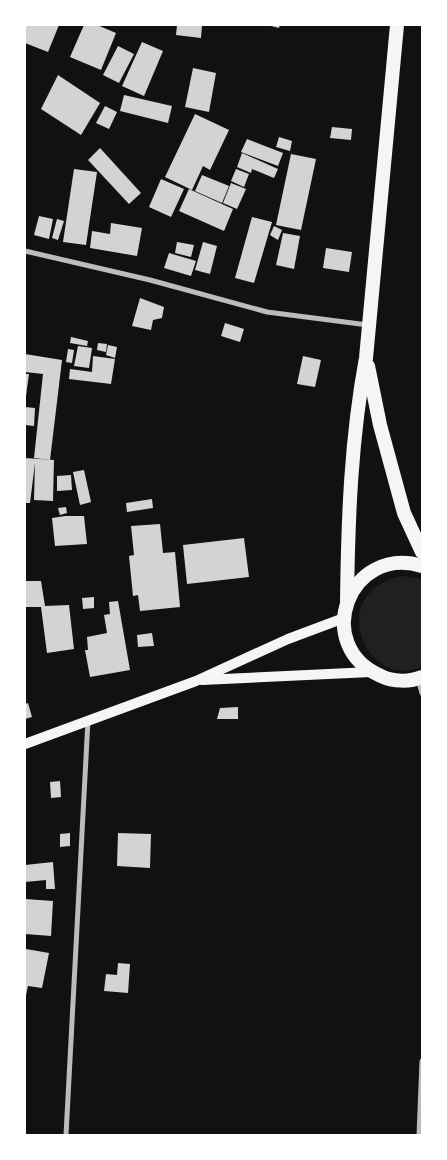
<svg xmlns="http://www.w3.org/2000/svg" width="447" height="1160" viewBox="0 0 447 1160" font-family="'Roboto Condensed',sans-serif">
<rect width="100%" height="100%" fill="#111"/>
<path fill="#202020" d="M403,576l19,3v87c-53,28 -101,-74 -19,-90z"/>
<g fill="#d3d3d3">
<polygon points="25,25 59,25 48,52 25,43"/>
<polygon points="84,25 97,25 116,33 101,70 70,57"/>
<polygon points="177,25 202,25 201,38 176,35"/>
<polygon points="267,25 280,25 279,28"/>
<polygon points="142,42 163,51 144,96 122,86"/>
<polygon points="118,46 134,54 119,83 103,75"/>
<polygon points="193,68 216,73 209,112 185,107"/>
<polygon points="58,75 100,103 81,135 41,109"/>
<polygon points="124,95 172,106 168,123 120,111"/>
<polygon points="105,106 117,112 109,129 96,123"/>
<polygon points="195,114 229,130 210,170 203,166 192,190 165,177"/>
<polygon points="332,127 352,129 351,140 330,138"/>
<polygon points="279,137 292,141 290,151 276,147"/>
<polygon points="247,139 283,153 278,166 241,152"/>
<polygon points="100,148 141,193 129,204 88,160"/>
<polygon points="242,153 278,169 274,178 252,169 251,173 237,167"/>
<polygon points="291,154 316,159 301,230 276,225"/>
<polygon points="74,169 97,172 86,245 63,242"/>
<polygon points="236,169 249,174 244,187 231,181"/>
<polygon points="202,175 229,186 222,203 195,191"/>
<polygon points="161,179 184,189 171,217 149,207"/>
<polygon points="231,183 246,189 237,209 223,203"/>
<polygon points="189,189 233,209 224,231 179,211"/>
<polygon points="39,216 53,219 49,239 34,235"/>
<polygon points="252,217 272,222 254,283 235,278"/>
<polygon points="57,219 64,221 58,240 52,238"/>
<polygon points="111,223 142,228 137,256 90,248 92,231 110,234"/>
<polygon points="274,226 282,230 278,240 270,235"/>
<polygon points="283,233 300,236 294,269 276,265"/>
<polygon points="177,242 194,245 191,257 175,253"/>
<polygon points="203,242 217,246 210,274 195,270"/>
<polygon points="326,248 352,252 349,272 323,268"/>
<polygon points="169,253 196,261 191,276 164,268"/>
<polygon points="140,298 164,307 162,318 153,320 151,330 132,326"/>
<polygon points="225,323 244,329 240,342 221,336"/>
<polygon points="71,337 88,341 87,346 70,343"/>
<polygon points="98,343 107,344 106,352 97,350"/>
<polygon points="108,345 117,347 115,358 106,355"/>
<polygon points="78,346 92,348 89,368 74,366"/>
<polygon points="68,349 74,350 72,363 66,362"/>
<polygon points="25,354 62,360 50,460 34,458 43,374 25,372"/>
<polygon points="93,356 115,359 111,384 69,379 70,369 92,372"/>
<polygon points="303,356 321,360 315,387 297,384"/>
<polygon points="25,374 29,374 26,396 25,396"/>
<polygon points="25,407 35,408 34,426 25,425"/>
<polygon points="25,458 54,460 53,501 34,500 35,463 30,503 25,503"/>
<polygon points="84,470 91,502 80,505 73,472"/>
<polygon points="71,475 72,490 57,491 57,476"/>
<polygon points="152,499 153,508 127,512 126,503"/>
<polygon points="66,507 67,513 60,515 58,508"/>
<polygon points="65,516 84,516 87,544 55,546 52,518"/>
<polygon points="160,524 163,553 175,552 180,607 140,611 138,595 133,596 129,556 134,555 131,526"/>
<polygon points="244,538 249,577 187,584 183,545"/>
<polygon points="25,581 41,581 45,606 69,605 74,649 47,653 41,607 25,607"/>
<polygon points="94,597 94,608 83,609 82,598"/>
<polygon points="118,601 130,670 90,677 85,650 88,650 87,637 107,633 104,615 110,614 109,602"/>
<polygon points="152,633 154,646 138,647 137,635"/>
<polygon points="28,703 32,717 25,719 25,704"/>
<polygon points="238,707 238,719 217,719 220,708"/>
<polygon points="60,781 61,797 51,798 50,782"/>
<polygon points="70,833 70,846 60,847 60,834"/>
<polygon points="118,833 151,834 150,868 117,866"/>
<polygon points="53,862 55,889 46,889 46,880 25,882 25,865"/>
<polygon points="25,899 53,901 51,936 25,934"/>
<polygon points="26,949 49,953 42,988 28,986 26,995"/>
<polygon points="118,963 130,964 128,993 104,991 106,974 117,975"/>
</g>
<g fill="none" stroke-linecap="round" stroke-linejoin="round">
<g stroke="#bcbcbc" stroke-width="5">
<polyline points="25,251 150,280 267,312 368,325"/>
<polyline points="418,679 422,693"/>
<polyline points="66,1135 88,720"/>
<polyline points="419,1135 422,1061"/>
</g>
<g stroke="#f5f5f5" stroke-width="10">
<polyline points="202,680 371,672"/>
<polyline points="25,744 196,681 288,639 344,618"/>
</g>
<g stroke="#f5f5f5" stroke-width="14">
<polyline points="368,366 380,425 404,513 422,552"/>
<path d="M422,566c-73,-22 -111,80 -41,110 12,6 29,6 41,1"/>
<path d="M347,601c1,-82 4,-163 19,-243l31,-333"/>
</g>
</g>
<rect width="447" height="1160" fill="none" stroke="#ffffff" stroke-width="52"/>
</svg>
